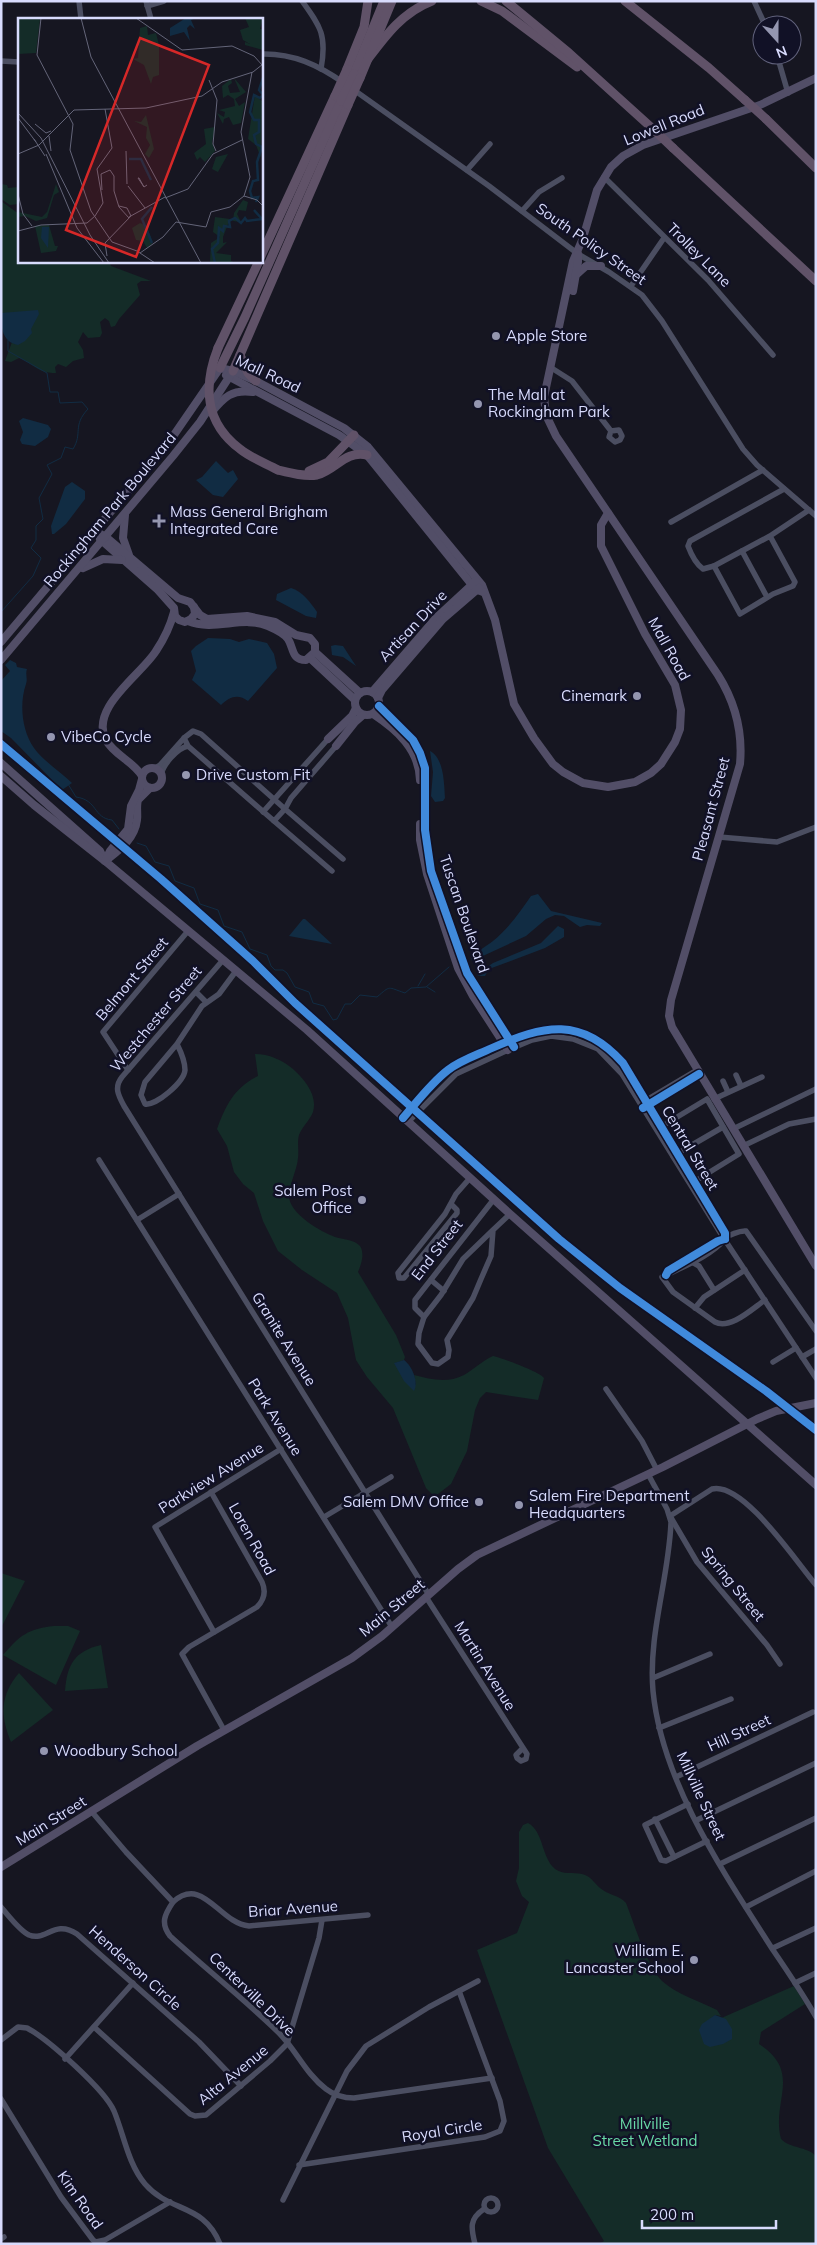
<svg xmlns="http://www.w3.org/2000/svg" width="817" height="2245" viewBox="0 0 817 2245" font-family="Mulish,sans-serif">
<rect width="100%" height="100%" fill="#161621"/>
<g fill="#142c28">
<polygon points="1,184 7,185 8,188 19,187 19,204 10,205 1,199"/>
<path d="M1,201l18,13v47h90l2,5 40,15h-10l-4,3 3,11 -21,24 -4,7 -4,1 -2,-6 -4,-3 -5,4 2,11 -2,4 -12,1 -5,-6 -5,10 5,8 1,8 -11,3 -7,6 -8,-3 -3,3 1,6c-20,0 -21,-9 -37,-15l-8,4 -6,-1 7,-19 -11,-15z"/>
<path d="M255,1054c14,0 27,6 38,15 11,10 25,26 20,43 -3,8 -11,15 -14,23 -2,7 0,16 -1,23 -1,12 -8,24 -9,37 -1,18 32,37 46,42 7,2 20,3 25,9 5,8 1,19 -2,26l38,63 9,22 -1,3 -9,3 21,22 -2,-10c16,4 33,9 50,0 10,-6 18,-14 29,-19 9,2 47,16 51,22l-6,22 -52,-8 -6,6 -5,12 -8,41 -16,33 -13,10h-6l-6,-6 -33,-80 -26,-31 -11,-17 -8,-42 -11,-25 -35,-23 -24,-19 -15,-30 -9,-28 -11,-9 -9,-12 -7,-26 -10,-17c9,-24 17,-41 41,-53z"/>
<polygon points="1,1573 25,1581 1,1628"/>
<path d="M54,1626h14l12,5 -24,54 -53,-30c17,-20 25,-26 51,-29z"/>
<path d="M101,1645l7,43 -43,3c2,-27 10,-40 36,-46z"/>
<path d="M19,1673l34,37 -42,32c-11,-26 -11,-47 8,-69z"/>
<path d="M528,1823c16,9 13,34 27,46 8,6 18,3 27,5 9,2 11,8 18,14 8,7 19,7 26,15 8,20 21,63 36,78 14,13 37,20 55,29l4,6 -6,-1 -14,12 93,-41 11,18 -44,28 -2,12c44,29 12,57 22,95 10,10 25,7 35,17v88h-217l5,-3 -56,-93 -71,-198 40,-17 12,-31 -7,-6 -6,-15 3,-13v-36l4,-7z"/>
</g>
<g fill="#112c43">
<path d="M38,310l1,4 -8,15 1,4 -7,8 -7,4c-16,-3 -17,-18 -17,-32z"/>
<polygon points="23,418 48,425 51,429 48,437 35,446 22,444 20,440 23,432 19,421"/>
<polygon points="216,461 228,473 233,470 238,479 223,497 213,495 196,480 202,477"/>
<polygon points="72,482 85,491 85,499 66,524 54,534 52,534 51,526 65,487"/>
<path d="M291,588c11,3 20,15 26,24l-1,6 -10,-2 -30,-16 1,-6z"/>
<path d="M208,638l22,1 9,3 10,-3 18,4 7,11 3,14 -29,33c-10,-8 -19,-4 -27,4l-29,-25 4,-9 -5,-20 5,-5z"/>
<polygon points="335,645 343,646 356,666 343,657 332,655 331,646"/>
<path d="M10,660l6,3 1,4 10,2c-2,5 1,10 -1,15 -7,20 -4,47 8,64 8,12 27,24 38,35l-10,7 -51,-52 -10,-7v-50l9,-10 -5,-6z"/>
<path d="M430,751c14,7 14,32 15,47l-2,3 -8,1 -4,-6 2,-24z"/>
<path d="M538,894l13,17 51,12 -2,3 -13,-1 -7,2 -16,-11 -9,-1 -9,4 -20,17 -54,25 -1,-3c6,-7 14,-11 22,-17 15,-12 27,-29 38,-45z"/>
<polygon points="303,919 305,919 332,944 289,936"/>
<polygon points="558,926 564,929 564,937 545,948 489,969 485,976 478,976 477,974 493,963 541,943"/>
<path d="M404,1360c8,6 15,22 10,31l-10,-10 -10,-18z"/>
<polygon points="715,2015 726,2019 732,2029 732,2039 723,2044 710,2047 704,2044 699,2030 702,2024"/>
</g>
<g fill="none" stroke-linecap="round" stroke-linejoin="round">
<g stroke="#112c43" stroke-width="1">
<path d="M1,612l32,-36 8,-18 -10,-10 5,-8v-14l7,-7 -4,-21 13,-24 -5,-9 14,-7 4,-11 8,2c10,-16 -1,-23 15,-40l-6,-7 -22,1 -2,-11h-8l-3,-19 -39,-22v-11"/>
<path d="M68,784l8,13c22,3 17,21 36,23l7,9"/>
<path d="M137,843l9,3 9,16 14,4 6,15 19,7 6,16 18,6 6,16 18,6 8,17 17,6 4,11 4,4h8l4,3 8,14 14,5 4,11 11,3 9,14 4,-1 8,-15h6l9,-9 17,2c14,-12 10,-10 28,-4l6,-5 15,-1 23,-20"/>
<polyline points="418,986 425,974"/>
<polyline points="427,987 435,992"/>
</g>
<g stroke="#4b4e61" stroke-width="5.5">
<polyline points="79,1 81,19"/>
<polyline points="146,1 151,19"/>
<path d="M302,1c19,26 25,35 19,68"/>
<polyline points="754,1 765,25"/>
<polyline points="147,6 164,1"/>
<path d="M261,54c32,-1 57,11 83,29"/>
<polyline points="777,55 788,93"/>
<polyline points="1,61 19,62"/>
<polyline points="354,90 489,186 578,254 609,272 642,295 662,321 743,449 757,465 816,516"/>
<polyline points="467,170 490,144"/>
<polyline points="604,177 708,280 773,355"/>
<polyline points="522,211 539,192 562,178"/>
<polyline points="631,286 664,238"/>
<polyline points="550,367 572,381 611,431 609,437 615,442 620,440 622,436 619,430 611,431"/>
<polyline points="671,522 763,470"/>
<polyline points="770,536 795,582 793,586 773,594 740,614 714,566 770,536 809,510"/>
<polyline points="742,551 767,597"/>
<path d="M714,566l-11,3c-7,-5 -12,-15 -15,-23l2,-5 94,-52"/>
<polyline points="336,746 291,798 285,809 343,859"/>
<polyline points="155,768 160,765 184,738"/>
<path d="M161,775c2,-10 16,-27 27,-29l86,75 11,-12 -84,-75 -8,-3 -9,7 4,8"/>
<polyline points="263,812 328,739"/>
<polyline points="274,821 332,871"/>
<polyline points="719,837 777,842 816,827"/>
<path d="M223,960l-101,117c-8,10 -4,18 2,29l305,489"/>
<polyline points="196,992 206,1002"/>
<path d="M177,1044c4,8 8,17 8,26 -1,12 -29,36 -40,34l-4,-9 4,-13 32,-38 25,-38 17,-12 17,-23"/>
<polyline points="128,1070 103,1032 188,931"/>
<polyline points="736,1075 741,1086"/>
<polyline points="723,1081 728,1092"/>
<polyline points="714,1099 762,1077"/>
<polyline points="643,1102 697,1070"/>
<polyline points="645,1107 699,1074"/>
<path d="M403,1118c14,-16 28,-35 45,-48 12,-9 27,-14 41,-20 42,-19 81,-35 121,0 25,21 42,64 59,92"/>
<polyline points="408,1122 456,1074 508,1050 532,1040 551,1036 573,1039 598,1049 622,1074 721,1234 816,1378"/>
<polyline points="659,1128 707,1099 739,1154 692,1183"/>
<polyline points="733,1129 816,1089"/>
<polyline points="743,1146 789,1124 816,1119"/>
<polyline points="673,1156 723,1127"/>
<polyline points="99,1160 392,1627"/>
<polyline points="685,1167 725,1233 725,1239"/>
<polyline points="452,1205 457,1210 457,1213 404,1278 399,1278 398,1273 445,1214 456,1194 470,1178"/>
<polyline points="137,1220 179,1194"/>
<polyline points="493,1230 463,1259 441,1295 424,1317 419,1333 418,1344 432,1363 438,1364 448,1357 449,1350 447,1340 473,1298 481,1279 491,1256 493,1230 510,1214"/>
<path d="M725,1239c-15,18 -43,28 -63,38l11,15 42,30c15,8 37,-13 50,-22"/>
<polyline points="692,1262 699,1266 714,1290"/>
<path d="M666,1275l2,-4c16,-9 63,-42 78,-40l70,100"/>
<polyline points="431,1280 444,1291"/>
<polyline points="695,1308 704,1297 745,1270"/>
<polyline points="424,1317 415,1308 415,1300 494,1199"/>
<polyline points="802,1357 816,1349"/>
<polyline points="773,1362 796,1348"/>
<polyline points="606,1389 642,1441 657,1470"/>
<path d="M648,1474l19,35 4,13c-2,56 -23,112 -18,169 9,92 71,182 120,259 15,22 30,44 43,67"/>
<path d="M211,1492l51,90c4,9 3,17 -5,25l-68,40 -7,7 42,76"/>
<polyline points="324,1517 391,1477"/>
<polyline points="426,1597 527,1754 526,1759 521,1761 517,1758 516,1755 523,1748"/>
<polyline points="214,1632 155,1527 281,1449"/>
<path d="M780,1664l-13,-19 -70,-83 -27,-46 42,-27c31,-8 85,74 104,96"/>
<polyline points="653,1678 710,1654"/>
<polyline points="659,1728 731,1699"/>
<polyline points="676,1777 813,1712"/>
<polyline points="688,1804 645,1825 661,1860 666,1861 707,1841"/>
<path d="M92,1812l34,40 47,50c-8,12 -13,21 -3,34 36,33 74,63 109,97 17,17 27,41 47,56 9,7 17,9 28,9l138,-20"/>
<polyline points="655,1819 674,1857"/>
<polyline points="697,1820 816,1763"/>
<polyline points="720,1864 816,1818"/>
<path d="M173,1902c30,-27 46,21 76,24l119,-11"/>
<path d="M1,1907c8,9 18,23 28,28 17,7 25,-16 48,-1l122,108 42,44"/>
<polyline points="746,1907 816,1871"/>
<polyline points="773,1948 816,1928"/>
<polyline points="795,1983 816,1973"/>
<polyline points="94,2027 190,2114 195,2116 206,2115 270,2061 287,2044 319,1938 322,1920"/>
<path d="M1,2040l17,-13 9,1c21,11 78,62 87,83 10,24 14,53 31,73 25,29 59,19 75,60"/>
<polyline points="65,2059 133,1983"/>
<polyline points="1,2099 61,2197 93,2240 96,2242 105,2240 170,2202"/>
<polyline points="299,2165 485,2137 500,2131 504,2121 500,2101 459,1991"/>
<circle cx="491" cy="2205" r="7"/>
<polyline points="283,2200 347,2071 366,2046 429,2007 478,1981"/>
<polyline points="1,2239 4,2237"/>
<path d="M475,2244c-4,-16 -6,-25 9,-35"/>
</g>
<g stroke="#524e67" stroke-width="8">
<path d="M816,78l-56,27 -117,40 -20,11 -12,11 -14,23 -14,48 -10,23 -29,136 2,18 10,21 162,239c17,27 25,56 22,89l-69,236 -2,16 3,11 144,239"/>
<polyline points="577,274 586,266 601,266"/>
<polyline points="573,291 578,262 578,254"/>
<polyline points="220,368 233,371 256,381 344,428 368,447 482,585 495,620 514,704 534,738 553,764 563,772 583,783 608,787 635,782 651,773 661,764 675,742 680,729 681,710 675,685 645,634 601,546 601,525 608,513"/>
<polyline points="226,375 339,435 367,455 472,585 477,590 483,592"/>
<path d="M211,413c13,-16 21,-24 42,-21"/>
<polyline points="125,515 123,538 129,555"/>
<path d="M95,531l11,6 72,61 12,4 10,13 7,4 40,-3 28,6 21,13 14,3 5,6v8l-9,8c-15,0 -12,-12 -18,-21 -4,-6 -13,-10 -20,-13 -26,-11 -53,6 -80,-5"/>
<polyline points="100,539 158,590 174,608 175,616 179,620 185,622 191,619 195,614 194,607"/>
<polyline points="83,568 103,559 122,560"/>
<polyline points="1,642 167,445 220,368"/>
<polyline points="315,652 360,693"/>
<polyline points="310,658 355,700"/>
<polyline points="1,660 173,456 200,422 233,371"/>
<circle cx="367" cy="703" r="12"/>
<polyline points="372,692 435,619 476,581"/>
<polyline points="378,698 382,690 443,619 479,588"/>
<polyline points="379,706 413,740 420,753 425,768 425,830 431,871 467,973 514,1047"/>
<path d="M373,714c24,16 46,35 47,66"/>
<polyline points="328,739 352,716 356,708"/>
<polyline points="336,746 355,722 363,715"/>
<polyline points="1,763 100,851 105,861"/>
<circle cx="152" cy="778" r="10"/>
<polyline points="1,776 34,805 105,861 307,1030 510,1214 816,1485"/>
<path d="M142,776c-9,-15 -28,-21 -36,-36 -17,-32 35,-65 50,-89 8,-12 14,-24 18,-39"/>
<polyline points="420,824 420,840 427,874 458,968 473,996 508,1050"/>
<path d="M109,858c13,-10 26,-21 28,-38 1,-7 -1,-13 1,-20l12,-12"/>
<polyline points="105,861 110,851 128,829 131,806 139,790 142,779"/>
<polyline points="1,1867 197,1746 352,1658 382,1636 458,1569 477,1555 663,1467 757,1419 776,1411 816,1403"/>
</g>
<g stroke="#605268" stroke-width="9">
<polyline points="481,1 502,11 577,67"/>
<polyline points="506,1 569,53 653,129"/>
<polyline points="625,1 709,68 745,100"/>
<path d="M368,59c18,-24 35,-47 64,-58"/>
<polyline points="347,69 364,27 368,1"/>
<polyline points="354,74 384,1"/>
<polyline points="360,78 392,1"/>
<polyline points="766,119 816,168"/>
<polyline points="673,148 816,281"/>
<polyline points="261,256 335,96"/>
<polyline points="218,348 259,261"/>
<polyline points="240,355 248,373 256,381"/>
<polyline points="220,368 245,317 341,101"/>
<polyline points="233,371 348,105"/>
<path d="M278,470c12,3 27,7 39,5 19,-5 28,-25 50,-20"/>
<polyline points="309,471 328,462 354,435"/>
</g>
<g stroke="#605268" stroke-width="9">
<polyline points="335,96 347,69"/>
<polyline points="745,100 766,119"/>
<polyline points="341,101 354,74"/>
<polyline points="348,105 360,78"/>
<polyline points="653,129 673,148"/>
<path d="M218,348c-15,38 -13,75 22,101 11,9 25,14 38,21"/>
</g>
<defs>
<g id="cycleway">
<polyline points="379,706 413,740 420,753 425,768 425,830 431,871 467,973 514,1047"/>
<polyline points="1,744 161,879 253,961 295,1003 559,1239 620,1288 766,1391 816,1430"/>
<polyline points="643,1108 699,1074"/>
<path d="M403,1118c14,-16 28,-35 45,-48 13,-10 29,-15 44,-22 52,-23 89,-32 131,15l102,170v6"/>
<polyline points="666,1275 668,1271 718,1241 725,1239"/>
</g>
</defs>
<use href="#cycleway" stroke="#111126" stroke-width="11"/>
<use href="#cycleway" stroke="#408adc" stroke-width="8"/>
</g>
<g fill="#9496b0" stroke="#111126" stroke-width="2">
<circle cx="496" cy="336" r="5"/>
<circle cx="478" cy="404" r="5"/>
<path d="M156.5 513.5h5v5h5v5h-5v5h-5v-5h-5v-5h5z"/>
<circle cx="637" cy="696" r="5"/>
<circle cx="51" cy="737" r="5"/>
<circle cx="186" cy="775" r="5"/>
<circle cx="362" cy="1200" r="5"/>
<circle cx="479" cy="1502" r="5"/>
<circle cx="519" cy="1505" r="5"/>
<circle cx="44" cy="1751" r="5"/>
<circle cx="694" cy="1960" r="5"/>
</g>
<g text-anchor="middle" stroke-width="5" stroke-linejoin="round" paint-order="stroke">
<g font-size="15" fill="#d8dbfd" stroke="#111126">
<text transform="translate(664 125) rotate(-22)" y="5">Lowell Road</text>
<text transform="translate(591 244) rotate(35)" y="5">South Policy Street</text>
<text transform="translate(699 255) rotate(45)" y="5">Trolley Lane</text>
<text transform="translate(268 374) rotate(25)" y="5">Mall Road</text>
<text transform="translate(110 510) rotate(-50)" y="5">Rockingham Park Boulevard</text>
<text transform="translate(413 626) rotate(-47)" y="5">Artisan Drive</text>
<text transform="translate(669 649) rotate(61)" y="5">Mall Road</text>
<text transform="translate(711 809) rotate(-75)" y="5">Pleasant Street</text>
<text transform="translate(464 914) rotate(71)" y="5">Tuscan Boulevard</text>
<text transform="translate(132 979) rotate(-50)" y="5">Belmont Street</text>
<text transform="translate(156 1019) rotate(-50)" y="5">Westchester Street</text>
<text transform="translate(690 1148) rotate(59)" y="5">Central Street</text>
<text transform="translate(437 1250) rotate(-52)" y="5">End Street</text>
<text transform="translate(284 1339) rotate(58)" y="5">Granite Avenue</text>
<text transform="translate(275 1417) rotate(58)" y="5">Park Avenue</text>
<text transform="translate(211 1478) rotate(-32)" y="5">Parkview Avenue</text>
<text transform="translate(252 1539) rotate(61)" y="5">Loren Road</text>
<text transform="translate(733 1584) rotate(51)" y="5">Spring Street</text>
<text transform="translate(392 1608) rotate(-40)" y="5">Main Street</text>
<text transform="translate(485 1666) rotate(58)" y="5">Martin Avenue</text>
<text transform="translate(739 1733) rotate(-25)" y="5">Hill Street</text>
<text transform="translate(701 1796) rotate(65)" y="5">Millville Street</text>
<text transform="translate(51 1821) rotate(-32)" y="5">Main Street</text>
<text transform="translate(293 1909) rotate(-4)" y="5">Briar Avenue</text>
<text transform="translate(135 1968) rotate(42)" y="5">Henderson Circle</text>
<text transform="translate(252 1994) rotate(44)" y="5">Centerville Drive</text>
<text transform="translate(233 2075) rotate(-39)" y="5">Alta Avenue</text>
<text transform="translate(442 2131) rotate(-9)" y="5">Royal Circle</text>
<text transform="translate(80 2200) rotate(55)" y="5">Kim Road</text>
</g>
<g font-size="15" fill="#d8dbfd" stroke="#111126" text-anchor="start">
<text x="506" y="341">Apple Store</text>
<text x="488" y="400">The Mall at<tspan x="488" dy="17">Rockingham Park</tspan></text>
<text x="170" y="517">Mass General Brigham<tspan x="170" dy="17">Integrated Care</tspan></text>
<text x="627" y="701" text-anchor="end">Cinemark</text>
<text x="61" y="742">VibeCo Cycle</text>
<text x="196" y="780">Drive Custom Fit</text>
<text x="352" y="1196" text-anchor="end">Salem Post<tspan x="352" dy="17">Office</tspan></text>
<text x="529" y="1501">Salem Fire Department<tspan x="529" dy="17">Headquarters</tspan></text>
<text x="469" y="1507" text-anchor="end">Salem DMV Office</text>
<text x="54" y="1756">Woodbury School</text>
<text x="684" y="1956" text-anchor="end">William E.<tspan x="684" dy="17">Lancaster School</tspan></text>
</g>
<g font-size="15" fill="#68d9a6" stroke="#111126">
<text x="645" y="2129">Millville<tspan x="645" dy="17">Street Wetland</tspan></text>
</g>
</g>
<g transform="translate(18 18)">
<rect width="245" height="245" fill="#161621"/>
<path d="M0,0l22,1 -4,34 -18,1zM227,0h18l-3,11h3v21l-18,-5v-3l5,2 -7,-4 -3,-10 9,-3zM129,8l1,9 8,-2 3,12v30l-6,2 -2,7 -7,-19 -11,-6 5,-1 2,-30zM216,60l12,14 -11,7 4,7 6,-4 -4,21 -8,2 -4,-8 -5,2 -1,5 -6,-11 7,4 1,-5 -6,-2 16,-4 -1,-7 -6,-4 -5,3 -1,-12 9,-7 1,4 -4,3 2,7 10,-1zM237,77l7,6 -1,57 -5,-13 -8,-6zM128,97l8,34 -5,9 -4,-4 5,-9 -4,-7 1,-11 -13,-6 7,1zM197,109l-3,15 3,9 -10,11 -5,-5 -3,3 -3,-7 12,-9 -2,-15zM210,136l-10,18 -6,-3 4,-12zM38,166l3,8 -5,3 -7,23 -11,3 -11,-5 -7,1v-5l24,5 5,-5zM225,182l5,2 -2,9 -7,-1 -2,4 4,8 -8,-1 1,-8zM197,199l15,2 -7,18v6l4,-1 -11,11 15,2v6l5,2 -26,-1 1,-19 9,-6 -7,-5zM122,205l7,3 4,12 1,6 -5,4 -4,-7 -7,-1 -4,-12zM31,207l6,21h3l-2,5 -15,2 -6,-27z" fill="#142c28"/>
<path d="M168,0h10l-5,2 4,9 -5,-4 -3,3 3,13 -6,-9 -14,4v-8zM24,209h7l-1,21 -7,-10z" fill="#112c43"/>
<path fill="none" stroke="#112c43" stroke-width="2.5" d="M111,141h12l10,21M238,184l2,-5 -6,1 -2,-7 3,-10 5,-1 -1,-18 5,-15 -6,-3 -2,-9 5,-3v-12h-5l-4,-8 4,-17 6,3 3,-3 -4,-5 4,-12M134,189l-10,12 10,24M197,245l-3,-14 6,-6 1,-15 4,3 1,-5 6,1 -1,-6 6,-3 6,5 4,-5 2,3 15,-2 -8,-9"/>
<path fill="none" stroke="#646579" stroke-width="1" d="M23,0l-4,37 36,69 -3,26 21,61 21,31 25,9 18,12M63,0l10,39 110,206M118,0l46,32 50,-4 22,10 9,10M191,62l8,20 -4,44 3,7M0,95l23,25 49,97 19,28M0,100l18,24M17,106l11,9 5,-2M31,118l2,15M16,121l11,17M108,133l1,33M0,136l21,-9 35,-35 72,-2 56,-12 20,-14 31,-10 10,-8M28,136l31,74 27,35M110,168l17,22M126,169l-6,-9h1l5,9 3,-2M84,172l-1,-16 9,-4 4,6v15l5,16 10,11M0,176l5,20 9,12M226,178l13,4 6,6M147,180l23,-9 25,-35 29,-14M111,199l36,-20M0,213l23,-6 46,-2 8,-7 8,-13 -6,-34 15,-21 -7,-39M122,235l23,-16 13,-15 30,5 5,-15 19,-5 14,-11 6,-19 -9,-45 11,-60M89,238l-2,-13 26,-27 -4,-8 -8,-2"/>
<path fill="#d62828" fill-opacity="0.15" stroke="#d62828" stroke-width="2.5" d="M122,20l69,27 -73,192 -70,-27z"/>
<rect width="245" height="245" fill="none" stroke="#d8dbfd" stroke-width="2.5"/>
</g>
<rect width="817" height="2245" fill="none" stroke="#d8dbfd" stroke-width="5"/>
<g transform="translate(777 40) rotate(159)"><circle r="24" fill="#111126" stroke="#61627c"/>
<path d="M0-4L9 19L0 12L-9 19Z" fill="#9496b0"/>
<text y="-8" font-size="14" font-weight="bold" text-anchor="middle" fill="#d8dbfd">N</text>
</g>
<path d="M642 2220v8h134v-8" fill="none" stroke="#d8dbfd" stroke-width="2.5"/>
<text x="650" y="2220" font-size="15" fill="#d8dbfd" stroke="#111126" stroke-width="4" paint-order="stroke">200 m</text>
</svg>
